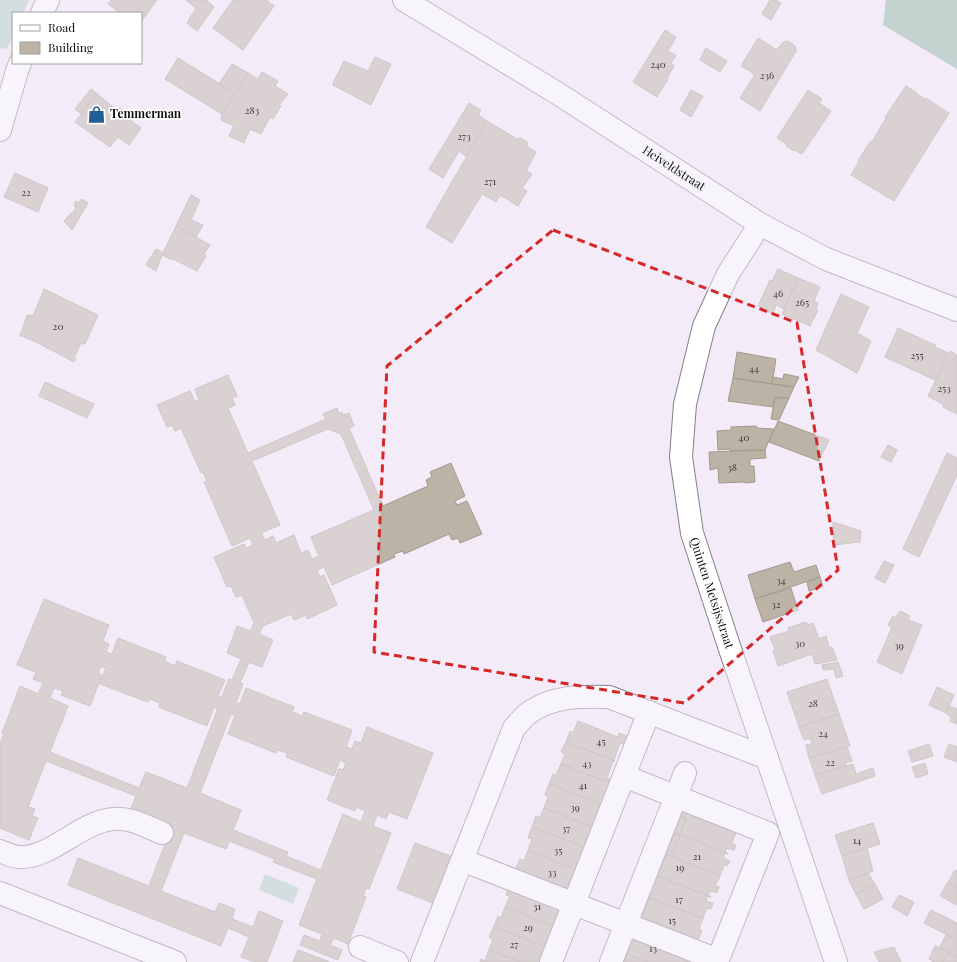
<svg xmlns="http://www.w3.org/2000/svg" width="957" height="962" viewBox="0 0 957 962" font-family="'Playfair Display',serif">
<rect width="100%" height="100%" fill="#f3ebf8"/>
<g fill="#adcfbe">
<polygon points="0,0 29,0 23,13 13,13 13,37 7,49 0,48"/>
<polygon points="265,874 299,888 293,904 259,890"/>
</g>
<polygon fill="#8db4a1" points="886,0 957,0 957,69 883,25"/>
<g fill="#bcb2a6" stroke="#a39a8e" fill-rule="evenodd">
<polygon points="111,0 157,0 141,22 141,13 118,13 119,12 108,4"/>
<polygon points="186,0 208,0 207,1 214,7 197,31 187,23 196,8"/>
<polygon points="233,0 266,0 274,6 243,50 213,28"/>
<polygon points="770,0 776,0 781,3 771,20 762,14"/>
<polygon points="665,30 676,37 668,51 676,55 671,63 674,66 667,78 668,79 657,97 633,82"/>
<polygon points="758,38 777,50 783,42 788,41 795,46 796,51 760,111 740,98 754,76 753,73 741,66"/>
<polygon points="706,48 727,61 720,72 700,60"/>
<polygon points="375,57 391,64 371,105 333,85 333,83 344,61 368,71"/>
<polygon points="178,58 236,94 222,114 165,79"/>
<polygon points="232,64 248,73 236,94 219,84"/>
<polygon points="262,72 278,81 275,86 288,94 279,105 281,106 273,119 270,117 261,134 250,129 244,143 229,136 234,126 221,120 222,114 248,73 258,79"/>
<polygon points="906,86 917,93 917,94 925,99 926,98 949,113 894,201 851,175 859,162 858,161 870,142 872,142 886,118 885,117"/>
<polygon points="91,89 97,94 82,114 75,109"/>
<polygon points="691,90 703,96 691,117 680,110"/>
<polygon points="808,90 822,99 819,103 831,111 802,154 794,150 794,151 786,146 787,144 777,138"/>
<polygon points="97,94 118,111 120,108 132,117 130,120 141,128 129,145 118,137 110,147 75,122"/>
<polygon points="469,103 481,110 478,115 487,121 467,157 459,151 443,178 429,169"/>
<polygon points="487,121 517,139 521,138 527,142 528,147 536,152 526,171 532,174 522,188 527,191 518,206 500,195 496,202 482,194 452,243 426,227"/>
<polygon points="15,173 48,188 38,212 4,197"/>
<polygon points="191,195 200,200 191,220 203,225 196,237 176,226"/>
<polygon points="81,199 88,203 72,230 64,221 71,213 72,214 76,208 74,205 76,201 79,203"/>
<polygon points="176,226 210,245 204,254 206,256 197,271 173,259 172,260 162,255"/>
<polygon points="156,249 163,253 156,271 146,265"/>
<polygon points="778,269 798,278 784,309 776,305 773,314 758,306 770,280 772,281"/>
<polygon points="798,278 820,287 814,301 818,303 816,309 818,310 810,326 782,314"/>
<polygon points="44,289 98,315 85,344 81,343 74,358 76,359 74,362 38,343 22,336 20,336 27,315 33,316"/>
<polygon points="841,294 869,307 857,333 871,341 857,373 816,350"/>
<polygon points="898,328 935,345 935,347 948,353 935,380 885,357"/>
<polygon points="950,351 957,355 957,414 943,407 944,405 928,396"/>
<polygon points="737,352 776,359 772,384 733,378"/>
<polygon points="784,374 799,377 794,387 772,384 773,377 783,379"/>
<path d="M228,375l9,21 -5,2 3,7 -7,3 20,45 78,-34 -3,-5 14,-6 2,6 3,-2 1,3 6,-2 5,13 -5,2 34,78 45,-20 -2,-6 6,-3 -2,-5 21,-9 14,33 -10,5 2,4 10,-4 15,33 -22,9 -2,-5 -6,2 -3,-6 -45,20 -1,-3 -9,3 1,3 -63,28 -8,-18 -7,3 3,7 4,-2 13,30 -30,14 -1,-4 -12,5 -3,-6 -28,12 -4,8 14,6 -11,27 -13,-5 -9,21 3,1 -7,18 4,2 6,-16 48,19 -2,5 10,4 2,-4 48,18 -6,17 6,2 3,-8 6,2 6,-16 66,26 -26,66 -18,-7 -3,7 -9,-4 -4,11 18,7 -22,56 -3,-1 -3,8 3,1 -18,47 -14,-6 -4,7 12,5 -4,10 -38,-15 4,-10 16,6 2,-7 -23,-9 18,-46 -44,-17 2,-3 -46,-18 -3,8 -42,-16 -23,58 54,21 4,-9 16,6 -3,10 21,8 6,-16 24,10 -16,41h-12l-14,-5 8,-20 -21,-9 -7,18 -153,-61 10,-27 71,28 22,-58 -41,-17 6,-15 -90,-35 -18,46 7,2 -3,7 6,2 -9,22 -29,-12v-85l4,-9 -2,-1 18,-47 18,8 5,-11 -10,-4 3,-7 -19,-7 27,-66 65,26 -6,16 6,3 -3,8 6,2 6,-16 48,19 -1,4 10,5 2,-5 48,19 -7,16 4,1 7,-18 3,1 9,-21 -14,-6 10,-27 14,5 3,-8 -12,-28 -6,2 -5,-11 -4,1 -13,-30 30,-13 2,4 7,-3 -3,-7 -18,8 -28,-64 3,-1 -4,-9 -2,1 -20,-45 -6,3 -3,-6 -5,2 -10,-22 33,-14 5,11 4,-2 -4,-11zM328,429l13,5 33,76 -63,27 8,19 -7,3 -4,-9 -7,3 -7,-18 -18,8 -3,-7 -8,4 -4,-7 19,-8 -28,-64zM101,666l5,2 -6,16 48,18 2,-3 10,4 -1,4 48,19 7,-19 4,1 -31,80 -41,-16 -7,16 -89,-36 18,-46 -18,-8 4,-10 9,3 -2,4 29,11 12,-31 -4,-2zM231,714l4,1 -7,19 48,19 1,-3 11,3 -2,4 48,19 6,-16 6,3 -3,7 -4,-1 -12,31 28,11 2,-4 8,4 -4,11 -18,-8 -22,56 -35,-14 2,-4 -55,-22 8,-20 -41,-17z"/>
<polygon points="733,378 772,384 794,387 789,398 775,398 773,407 728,401"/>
<polygon points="45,382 94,404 87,418 39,396"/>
<polygon points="775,398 789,398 779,420 771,419"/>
<polygon points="778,421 829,440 819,461 769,442"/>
<polygon points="756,426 757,428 774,429 765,450 730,451 730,449 718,450 717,431 731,430 731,427"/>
<polygon points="888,445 897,450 891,462 881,457"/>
<polygon points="765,450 766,458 750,459 750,466 754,466 755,482 745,483 745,482 719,483 718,468 710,470 709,452"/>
<polygon points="947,453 957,458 957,475 919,557 903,549"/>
<polygon points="833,522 861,531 860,542 834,545"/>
<polygon points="884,561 894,565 885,583 875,578"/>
<polygon points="790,562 794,572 816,565 820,577 755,599 748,575"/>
<polygon points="820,577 823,587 809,591 807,582"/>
<polygon points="791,588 798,610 763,622 755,599"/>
<polygon points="900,611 910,616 908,620 922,625 902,674 877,662 892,627 888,625 893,616 895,618"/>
<polygon points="806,622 808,625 813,623 819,639 826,636 829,648 832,647 837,660 815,664 812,654 778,666 773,651 775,650 770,637 789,631 788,628"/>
<polygon points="838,662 843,676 836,678 834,669 823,670 822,665"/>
<polygon points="827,679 839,714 799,727 787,692"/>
<polygon points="937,687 954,695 946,713 929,705"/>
<polygon points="949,706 957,709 957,724 950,721 951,717 946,713"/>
<polygon points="839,714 850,746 809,758 806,745 812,744 810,738 804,740 799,727"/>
<polygon points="578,721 618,737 619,733 636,740 633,748 620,743 614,760 615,761 566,742 570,731 573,733"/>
<polygon points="566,742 615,761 613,761 607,778 620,783 618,786 561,764 565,754 561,752"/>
<polygon points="929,744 933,756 912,762 908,751"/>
<polygon points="949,744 957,747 957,762 944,757"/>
<polygon points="847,747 852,761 845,763 846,766 815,775 809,758"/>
<polygon points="925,763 928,774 916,778 912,767"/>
<polygon points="561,764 618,786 605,806 549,784 553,774 556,775"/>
<polygon points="853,764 856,774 873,768 875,776 822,794 815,775"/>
<polygon points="549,784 605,806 600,830 544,808 548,797 545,795"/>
<polygon points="680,806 698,813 696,817 736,832 732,843 736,845 734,850 727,848 725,852 728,854 678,834 680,835 686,818 677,815"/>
<polygon points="544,808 600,830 589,849 532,827 536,816 540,818"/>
<polygon points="677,815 686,818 680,835 671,832"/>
<polygon points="873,823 880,844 842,856 835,835"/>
<polygon points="532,827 589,849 584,873 528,850 532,839 528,838"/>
<polygon points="671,832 680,836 673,853 665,849"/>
<polygon points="678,834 728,854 725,853 723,858 730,861 727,866 724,865 720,876 663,853 665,849 673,853 680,836"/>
<polygon points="415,843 453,857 435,904 397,889"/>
<polygon points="867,848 873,871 849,880 842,856"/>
<polygon points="528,850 584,873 572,894 516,869 520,859 524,861"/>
<polygon points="663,853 720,876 715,886 719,887 717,893 710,891 708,895 711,897 658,876 665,858 661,857"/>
<polygon points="955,870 957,871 957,888 948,883"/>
<polygon points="868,873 875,884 856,894 849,880"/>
<polygon points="658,876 711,897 708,896 706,901 713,903 711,909 707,908 703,918 646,897 647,892 652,894"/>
<polygon points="947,883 957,888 957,905 940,896"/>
<polygon points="875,884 883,899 864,909 856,894"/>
<polygon points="510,885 569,904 562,929 505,907 510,896 506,895"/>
<polygon points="899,895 914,902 907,916 892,907"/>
<polygon points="646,897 703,918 699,929 702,930 698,941 640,921 648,901 644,900"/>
<polygon points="505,907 562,929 550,949 494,926 498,916 501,918"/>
<polygon points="931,910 957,923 957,940 924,923"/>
<polygon points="494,926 550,949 546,962 521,962 489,950 493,939 489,937"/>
<polygon points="637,931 693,955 690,962 648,962 624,953 625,949 629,951"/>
<polygon points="946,935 957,940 957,957 939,948"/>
<polygon points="935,946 948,952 943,962 934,962 929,959"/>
<polygon points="894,947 901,962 879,962 874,952"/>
<polygon points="298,950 330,962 293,962"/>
<polygon points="489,950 521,962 480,962 481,959 485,961"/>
<polygon points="948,952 957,957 957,962 943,962"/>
<polygon points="624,953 648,962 624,962 626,958 623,956"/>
</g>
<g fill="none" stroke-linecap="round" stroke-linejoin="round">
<defs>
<g id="minor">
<path id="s1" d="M404,0l153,93 203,131 66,35 131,51"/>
<polyline points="42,13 48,0"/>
<polyline points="0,130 17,71 20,63"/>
<path id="s2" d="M760,224l-32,50 -24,52 -19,78 -4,53 11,76 37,113 107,316"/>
<polyline points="624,776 768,833 717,962"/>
<path d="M0,851c7,3 16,7 23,6 30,-1 58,-35 90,-38 17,-2 34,8 49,14"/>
<polyline points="462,860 718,960"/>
<polyline points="0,893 175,962"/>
<polyline points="360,947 397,962"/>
<path d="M422,962l92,-234c5,-5 10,-12 16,-16 23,-16 52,-16 79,-15l158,61"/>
<polyline points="551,962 649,712"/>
<polyline points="611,962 685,773"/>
</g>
</defs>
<use href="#minor" stroke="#867f8b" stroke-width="24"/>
<use href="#minor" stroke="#fff" stroke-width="22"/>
</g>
<path d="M0 0H957V962H0ZM553,230l244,93 41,247 -154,133 -310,-51 13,-286z" fill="#f3ebf8" fill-opacity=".55" fill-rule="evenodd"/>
<path fill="none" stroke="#d62828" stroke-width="3" stroke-dasharray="8 5" stroke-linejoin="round" d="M553,230l244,93 41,247 -154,133 -310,-51 13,-286z"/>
<defs>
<symbol id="shop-bare" viewBox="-9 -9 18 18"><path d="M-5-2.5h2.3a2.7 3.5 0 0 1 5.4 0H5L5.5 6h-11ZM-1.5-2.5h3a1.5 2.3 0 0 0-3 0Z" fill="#215e95" stroke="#fff" stroke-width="2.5" paint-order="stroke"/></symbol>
</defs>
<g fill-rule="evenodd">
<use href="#shop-bare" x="84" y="102" width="25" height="25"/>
</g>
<g text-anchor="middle" stroke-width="3.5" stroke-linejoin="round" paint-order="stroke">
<g font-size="10" fill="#3c3737">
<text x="658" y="68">240</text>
<text x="767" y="79">236</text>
<text x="252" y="114">283</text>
<text x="464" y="140">273</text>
<text x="490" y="185">271</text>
<text x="26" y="196">22</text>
<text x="778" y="297">46</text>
<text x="802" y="306">265</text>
<text x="58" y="330">20</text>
<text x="917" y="359">255</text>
<text x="754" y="372">44</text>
<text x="944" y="392">253</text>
<text x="744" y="441">40</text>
<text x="732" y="471">38</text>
<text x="781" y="584">34</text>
<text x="776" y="608">32</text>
<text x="800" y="647">30</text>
<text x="899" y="649">39</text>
<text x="813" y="707">28</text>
<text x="823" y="737">24</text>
<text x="601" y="745">45</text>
<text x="830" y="766">22</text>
<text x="587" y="767">43</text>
<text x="583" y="789">41</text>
<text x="575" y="811">39</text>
<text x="566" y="832">37</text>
<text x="857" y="844">14</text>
<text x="558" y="854">35</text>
<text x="697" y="860">21</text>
<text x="680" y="871">19</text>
<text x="552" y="876">33</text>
<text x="679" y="903">17</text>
<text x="537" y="910">31</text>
<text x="672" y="924">15</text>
<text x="528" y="931">29</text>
<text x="514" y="948">27</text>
<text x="653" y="952">13</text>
</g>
<g font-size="12" font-weight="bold" fill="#110e12" stroke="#fff" text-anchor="start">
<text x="110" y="118">Temmerman</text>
</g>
<g font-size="12" fill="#110e12" stroke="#fff">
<text dy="4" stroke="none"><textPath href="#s1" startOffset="318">Heiveldstraat</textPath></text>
<text dy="4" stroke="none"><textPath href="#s2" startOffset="390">Quinten Metsijsstraat</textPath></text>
</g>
</g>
<rect x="12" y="12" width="130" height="52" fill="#ffffff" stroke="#a09fa0"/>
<rect x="20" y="25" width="20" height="6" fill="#ffffff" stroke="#a09fa0"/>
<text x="48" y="32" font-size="12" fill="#110e12">Road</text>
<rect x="20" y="42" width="20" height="12" fill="#bcb2a6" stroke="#a09fa0"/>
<text x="48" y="52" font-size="12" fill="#110e12">Building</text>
</svg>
